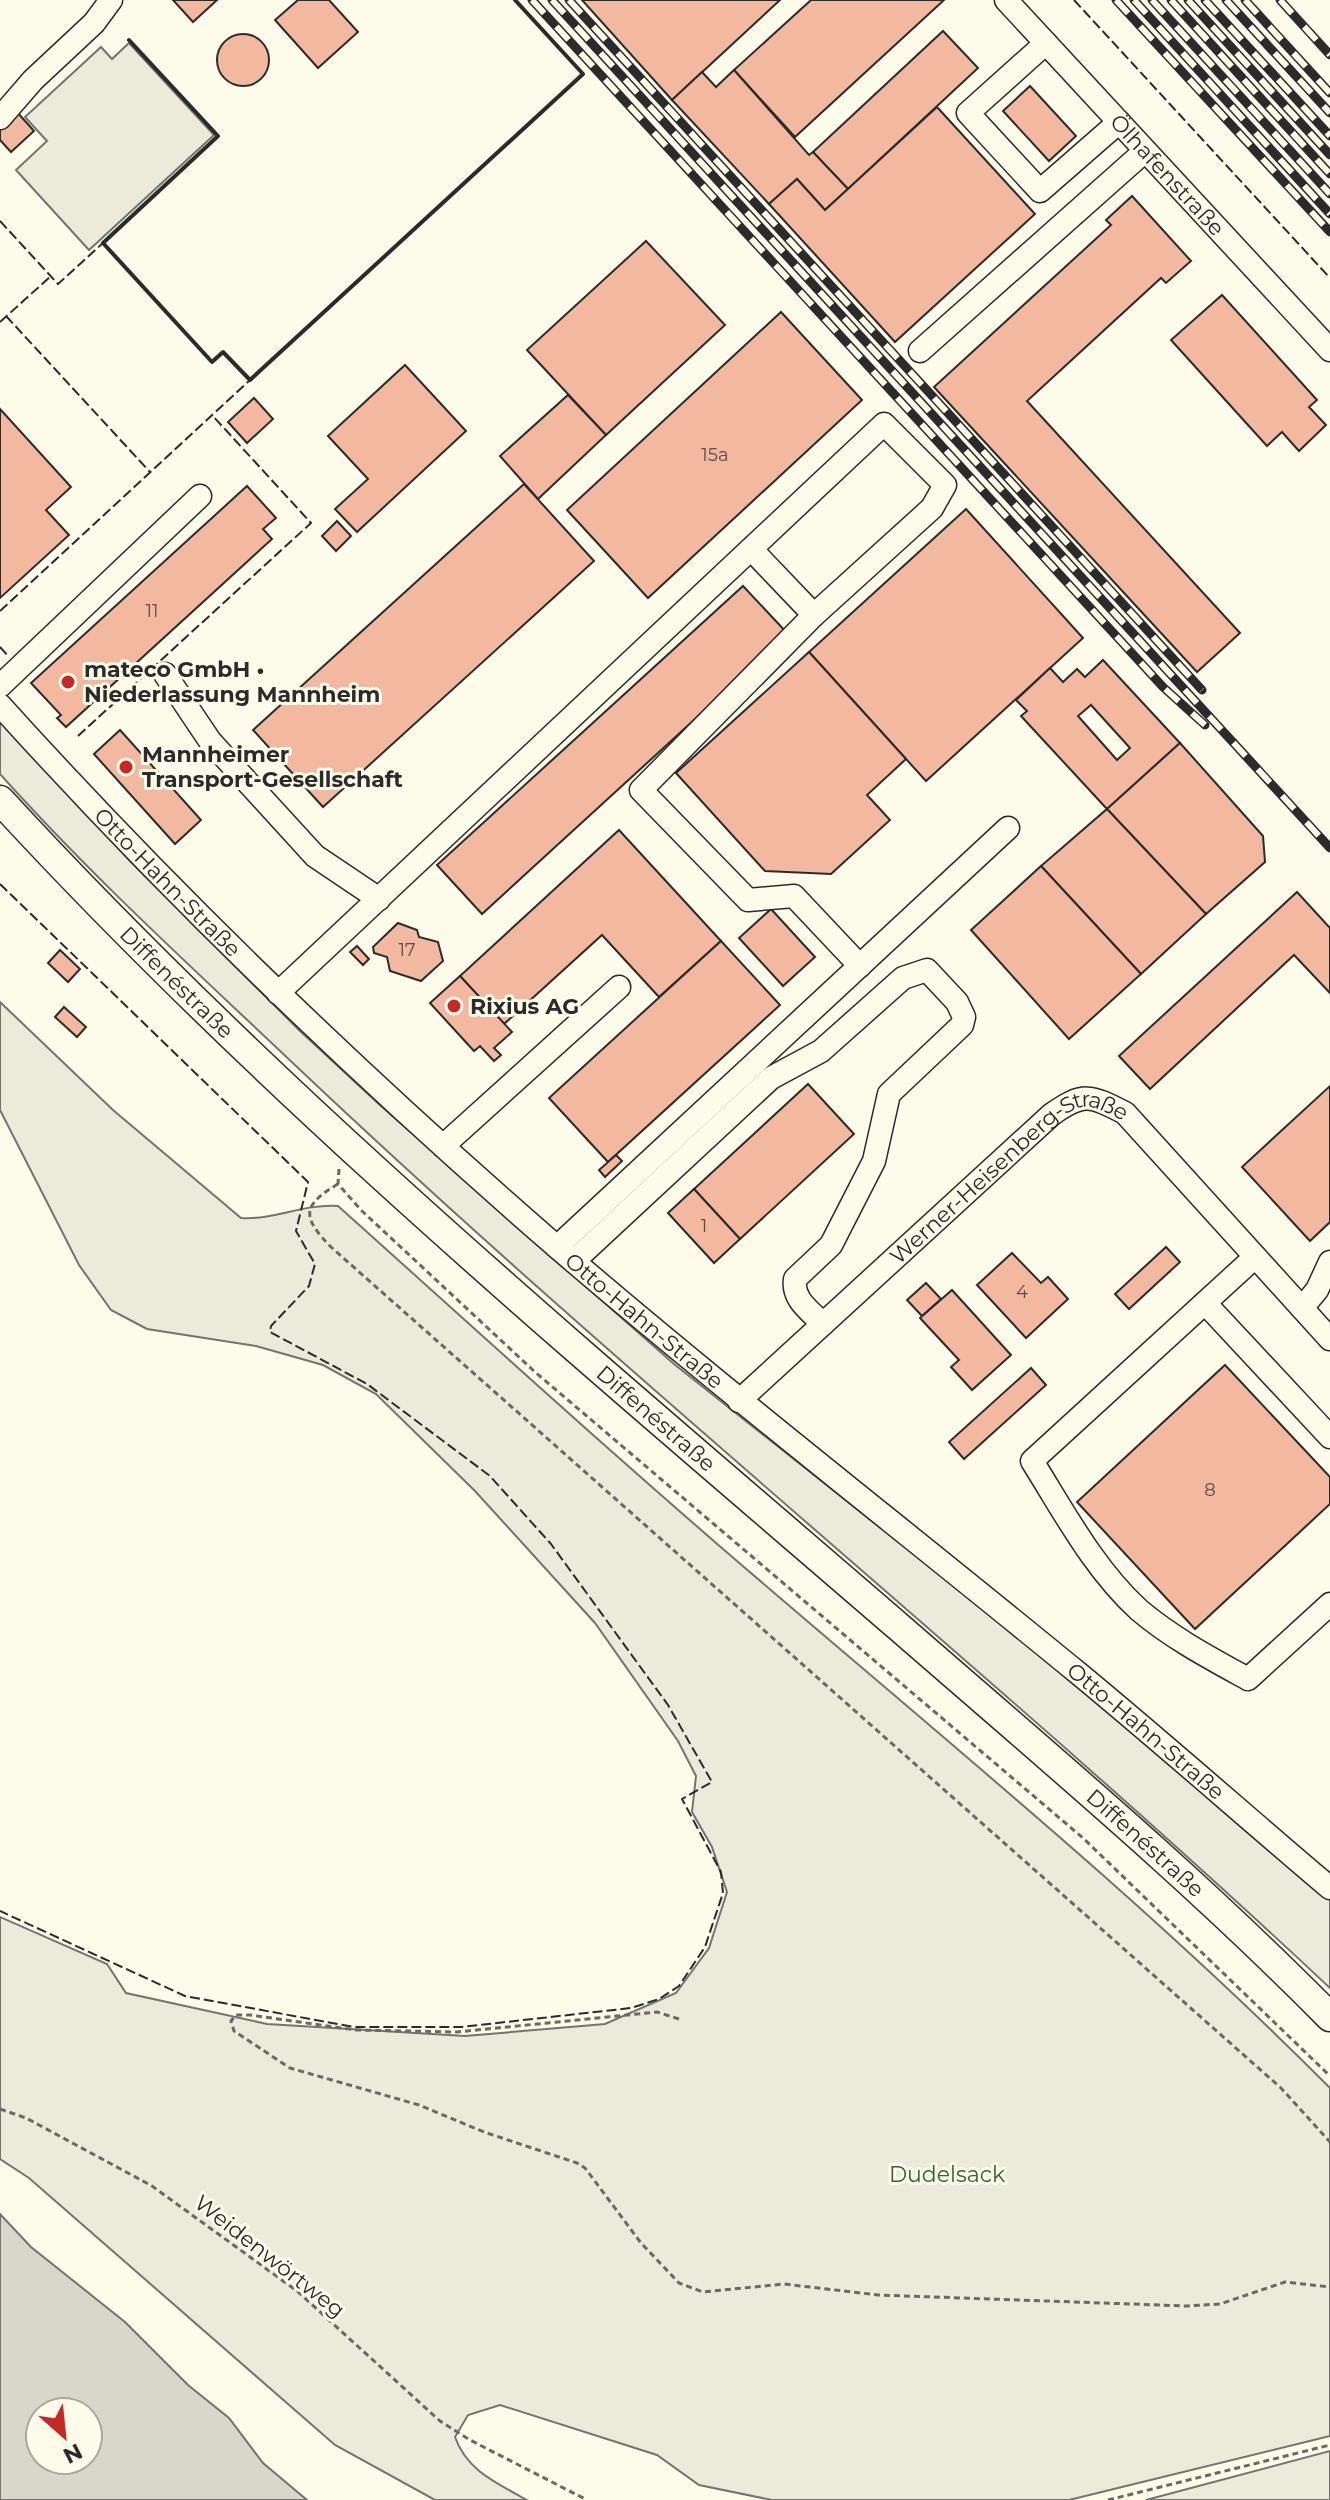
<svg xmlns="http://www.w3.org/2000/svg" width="1330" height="2500" viewBox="0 0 1330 2500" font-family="Montserrat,sans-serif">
<rect width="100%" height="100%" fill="#fdfbea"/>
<g fill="#ecebdb" stroke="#74746e" stroke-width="2">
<path d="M0,721l130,140 170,170 81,75 293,258 373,296 283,240v88c-337,-316 -698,-604 -1034,-922 -100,-95 -203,-188 -296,-292z"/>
<path d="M0,1002l113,108 128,108c35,2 59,-14 97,-12 144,129 287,260 434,385 189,162 382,320 558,497v348l-261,64h-297l-73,-15 -42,-30 -157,-50 -32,10 -13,22c12,34 42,46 72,63h-92l-100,-55 -306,-267 -29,-19v-242l107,47 19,29 141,31 198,12 140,-12 71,-31 33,-45 18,-56 -15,-45 -20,-35 4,-36 -18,-35 -83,-118 -120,-132 -99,-97 -53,-29 -67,-19 -109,-17 -36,-19 -32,-45 -79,-155z"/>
<polygon points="1330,2451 1330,2500 1146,2500"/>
</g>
<polygon fill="#eceadb" stroke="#74746e" stroke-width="2" points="129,43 214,135 89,250 16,170 47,141 25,117 101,47 112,59"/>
<path fill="#d8d7c9" stroke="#74746e" stroke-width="2" fill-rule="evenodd" d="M0,2214l31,33 94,75 63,63 41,33 34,45 44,37h-307zM40,2412h48v48h-48z"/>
<g fill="#f2b8a0" stroke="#2b2b2b" stroke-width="2" fill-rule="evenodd">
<polygon points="173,0 217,0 193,22"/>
<polygon points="298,0 329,0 358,32 318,68 275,20"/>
<polygon points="582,0 780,0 672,100"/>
<polygon points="811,0 944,0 795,137 734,70"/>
<polygon points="943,31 978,68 848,189 813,152"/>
<circle cx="243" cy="60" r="26"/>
<polygon points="734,70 809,155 813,152 848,189 825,210 797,179 769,204 672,100 702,72 716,87"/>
<polygon points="1030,86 1076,136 1049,161 1003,111"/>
<polygon points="937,107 1035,214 895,342 769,204 797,179 825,210"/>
<polygon points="17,112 34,131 11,152 0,140 0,127"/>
<polygon points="1132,196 1191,261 1166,283 1161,278 1027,401 1240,633 1197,672 934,387 1111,225 1106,220"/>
<polygon points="646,241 725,325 606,435 527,350"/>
<polygon points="1222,295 1317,400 1309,407 1326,425 1299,451 1282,432 1267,446 1171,340"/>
<polygon points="781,312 862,400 648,598 567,510"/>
<polygon points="405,365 466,431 357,532 335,509 368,479 328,436"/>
<polygon points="568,395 606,435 538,499 500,456"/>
<polygon points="254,398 273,419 247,443 228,422"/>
<polygon points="0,409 71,487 46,510 69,535 0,598"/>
<polygon points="524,484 594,561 323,807 253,730"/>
<polygon points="247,486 276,518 263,529 272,539 66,727 57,718 61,715 31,683"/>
<polygon points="966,509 1083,638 926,781 809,652"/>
<polygon points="337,521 351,536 336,551 322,536"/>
<polygon points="743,586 788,634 482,914 437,865"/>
<polygon points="809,652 906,759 867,795 890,820 831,874 765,871 676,773"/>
<path d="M1103,660l77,83 -73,66 -86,-93 6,-5 -11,-11 34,-32 13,14 14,-13 8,8zM1091,705l39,43 -13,12 -39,-44z"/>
<polygon points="120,730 201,820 175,844 94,754"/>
<polygon points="1180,743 1263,836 1265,862 1206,914 1107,809"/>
<polygon points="1107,809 1206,914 1141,974 1041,866"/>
<polygon points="619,830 721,941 659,997 602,935 504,1024 460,976"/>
<polygon points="1041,866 1141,974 1069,1039 971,930"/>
<polygon points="1297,892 1330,928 1330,993 1294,955 1150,1089 1119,1056"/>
<polygon points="771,909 815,957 783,986 739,938"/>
<polygon points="398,923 417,930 419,937 438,942 443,961 421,981 390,971 387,957 374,953 373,947"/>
<polygon points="721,941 780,1005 608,1162 549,1098"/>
<polygon points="357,946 369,959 363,965 350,952"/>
<polygon points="60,950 80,969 68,982 48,963"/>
<polygon points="460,976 512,1032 494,1048 501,1055 494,1061 480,1046 474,1051 430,1003"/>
<polygon points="64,1007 86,1027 77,1037 55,1017"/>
<polygon points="808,1084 854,1134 740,1239 694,1189"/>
<polygon points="1330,1086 1330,1222 1310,1241 1242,1167"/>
<polygon points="616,1155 622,1161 605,1177 599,1170"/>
<polygon points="694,1189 740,1239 714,1263 668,1213"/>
<polygon points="1166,1247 1180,1262 1129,1309 1115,1294"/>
<polygon points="1012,1253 1041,1283 1048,1277 1068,1299 1026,1338 977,1285"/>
<polygon points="926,1283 941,1299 922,1316 907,1300"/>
<polygon points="952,1290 1011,1355 972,1390 951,1367 959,1360 920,1318"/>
<polygon points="1225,1365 1330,1477 1330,1504 1195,1629 1077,1502"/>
<polygon points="1031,1368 1046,1385 964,1459 949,1442"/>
</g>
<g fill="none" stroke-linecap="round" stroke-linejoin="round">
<defs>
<g id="minor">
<path id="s1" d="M1006,0l324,350"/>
<polyline points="1046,43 968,113 1040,191 1119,122"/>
<polyline points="0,118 33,80 94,23 111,0"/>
<polyline points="920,351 1145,151"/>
<polyline points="751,549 814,615 641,790 748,900 794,896 860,966"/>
<polyline points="165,674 210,741 315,856 379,899"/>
<polyline points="0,686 200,496"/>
<path id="s2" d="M0,705c174,193 362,373 558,543 170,146 347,283 520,425 85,70 168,144 252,215"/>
<polyline points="278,993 884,424 945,485 932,508 814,615"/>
<polyline points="443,1146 619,987"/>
<polyline points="557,1247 1008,828"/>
<path d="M1255,1257l-223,204c32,51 62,108 107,149 33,28 71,48 109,69l82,-75"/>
<path d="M574,1261l197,-183 50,-27 82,-73 24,-8 30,32 7,15 -2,8 -73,69 -15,67 -43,84 -36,34c-3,20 14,31 28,45"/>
<polyline points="1205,1303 1330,1437"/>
<polyline points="1302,1308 1317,1290 1330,1262"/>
<path id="s3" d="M739,1401l312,-286c32,-23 39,-20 74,-2l205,226"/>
</g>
<g id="major">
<path id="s4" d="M0,800c276,300 592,562 900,828 146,127 294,251 430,389"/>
</g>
</defs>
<use href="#minor" stroke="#2b2b2b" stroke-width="25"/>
<use href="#major" stroke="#2b2b2b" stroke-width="31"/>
<g stroke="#6a6964" stroke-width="3" stroke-dasharray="6 4" stroke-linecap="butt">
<polyline points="339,1169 338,1184 362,1211 535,1372 1083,1838 1330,2076"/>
<path d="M338,1184c-37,22 -36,33 -7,63l950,841 49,54"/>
<polyline points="679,2019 657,2012 457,2032 356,2030 250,2015 236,2015 231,2021 234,2031 290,2068 419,2105 484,2132 577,2163 585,2168 641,2243 679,2283 703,2292 784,2284 878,2295 1187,2306 1220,2304 1285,2282 1330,2287"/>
<polyline points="0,2109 26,2118 152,2186 297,2291 440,2421 470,2440 587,2500"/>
<polyline points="1108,2500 1330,2445"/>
</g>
<use href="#minor" stroke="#fdfbea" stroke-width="22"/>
<use href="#major" stroke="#fdfbea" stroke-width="28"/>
<defs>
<g id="rail">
<polyline points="532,0 1163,687 1205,725"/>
<polyline points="552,0 1330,848"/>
<polyline points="569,0 1202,690"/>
<polyline points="1116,0 1330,232"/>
<polyline points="1134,0 1330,214"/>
<polyline points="1152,0 1330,194"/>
<polyline points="1171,0 1330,174"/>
<polyline points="1188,0 1330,155"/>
<polyline points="1205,0 1330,136"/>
<polyline points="1226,0 1330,113"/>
<polyline points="1245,0 1330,93"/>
<polyline points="1280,0 1330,55"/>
</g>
</defs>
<use href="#rail" stroke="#2b2b2b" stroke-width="9"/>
<use href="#rail" stroke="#fdfbea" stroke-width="6" stroke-dasharray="18" stroke-linecap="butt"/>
<g stroke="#2b2b2b" stroke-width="2" stroke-dasharray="10 4" stroke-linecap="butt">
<polyline points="1074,0 1330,278"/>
<polyline points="0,221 58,284 103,243"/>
<polyline points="6,316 150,472"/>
<polyline points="0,322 51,276"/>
<polyline points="0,611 250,380"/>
<polyline points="0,647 9,657"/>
<polyline points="78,736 311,523 212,415"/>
<polyline points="0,884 308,1182 296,1231 315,1264 309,1286 271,1326 270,1332 367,1384 490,1476 551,1544 668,1705 712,1782 682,1799 721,1872 723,1893 705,1947 679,1986 659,1999 631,2008 461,2027 354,2027 185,1996 0,1911"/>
</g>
<polyline stroke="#2b2b2b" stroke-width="4" points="129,40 218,136 103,243 212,362 223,352 250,380 583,74 515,0"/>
</g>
<g fill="#c62828" stroke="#fdfbea" stroke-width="3">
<circle cx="68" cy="682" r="8"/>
<circle cx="126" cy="767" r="8"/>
<circle cx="454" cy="1006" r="8"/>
</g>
<g text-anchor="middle" stroke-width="6" stroke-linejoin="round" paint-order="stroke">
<g font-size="18" fill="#5d4e48">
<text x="715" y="461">15a</text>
<text x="152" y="617">11</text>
<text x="407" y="956">17</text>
<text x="704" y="1232">1</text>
<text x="1022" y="1298">4</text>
<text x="1210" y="1496">8</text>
</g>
<g font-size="22" fill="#2b2b2b" stroke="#fdfbea">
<text dy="8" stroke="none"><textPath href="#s1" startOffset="238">Ölhafenstraße</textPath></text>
<text dy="8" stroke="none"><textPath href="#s2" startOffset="244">Otto-Hahn-Straße</textPath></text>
<text dy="8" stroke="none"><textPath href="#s4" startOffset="254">Diffenéstraße</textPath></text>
<text dy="8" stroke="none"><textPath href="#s3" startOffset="358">Werner-Heisenberg-Straße</textPath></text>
<text dy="8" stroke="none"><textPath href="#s2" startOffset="892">Otto-Hahn-Straße</textPath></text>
<text dy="8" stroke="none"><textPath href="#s4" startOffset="902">Diffenéstraße</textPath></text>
<text dy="8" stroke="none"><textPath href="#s2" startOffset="1540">Otto-Hahn-Straße</textPath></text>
<text dy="8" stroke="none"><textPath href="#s4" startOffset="1550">Diffenéstraße</textPath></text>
<text transform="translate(270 2256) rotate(38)" y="8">Weidenwörtweg</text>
</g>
<g font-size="22" font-weight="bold" fill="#2b2b2b" stroke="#fdfbea" text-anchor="start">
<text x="84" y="677">mateco GmbH •<tspan x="84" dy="25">Niederlassung Mannheim</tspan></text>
<text x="142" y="762">Mannheimer<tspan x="142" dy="25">Transport-Gesellschaft</tspan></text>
<text x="470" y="1014">Rixius AG</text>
</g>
<g font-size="22" fill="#34623c" stroke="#fdfbea">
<text x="947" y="2182">Dudelsack</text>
</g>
</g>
<g transform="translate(64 2436) rotate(153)"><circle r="38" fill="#fdfbea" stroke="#a9a89e" stroke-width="2"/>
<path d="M0-6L14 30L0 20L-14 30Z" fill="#c62828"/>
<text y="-12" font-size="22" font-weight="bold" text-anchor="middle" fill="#2b2b2b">N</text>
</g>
</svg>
